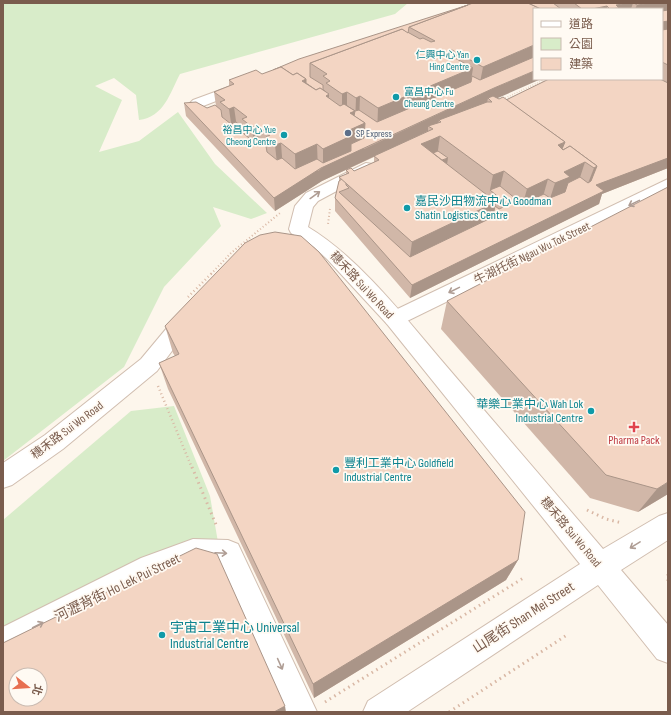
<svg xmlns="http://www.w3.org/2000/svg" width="671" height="715" viewBox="0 0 671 715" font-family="'Sofia Sans Condensed','Noto Sans TC',sans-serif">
<rect width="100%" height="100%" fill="#fdf6ec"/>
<g fill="#d8ecc9">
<path d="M3,3h405l-13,11 -215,60c-10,19 -16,43 -41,46l-3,-25 -22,-17 -19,8 27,14 -23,52 40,-11 39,-29 37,52 52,49 -16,6 -38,-12 8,19 -57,61 -40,80 -121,94z"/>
<polygon points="174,406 210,496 219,548 3,636 3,520 131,411"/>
</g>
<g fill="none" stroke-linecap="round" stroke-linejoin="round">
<defs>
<g id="minor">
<polygon points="242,82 247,83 249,86 247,89 198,108 193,106 190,103 193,100"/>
<polygon points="668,179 668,192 661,197 401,324 394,327 387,324 384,319 387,314"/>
<polygon points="193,539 228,540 238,544 317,712 285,712 220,566 193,565 160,578 3,658 3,627 141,558"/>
</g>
<g id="tertiary">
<path d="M366,163l6,1 2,4 -2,4 -54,29 -5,6 -5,20c50,30 96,89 134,134 54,63 108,126 161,188l56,-33 9,-3v27l-47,30 47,55v38l-11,-4 -59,-74 -191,127h-44l5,-11 212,-137 -193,-240 -60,-65 -13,-12 -23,-14 -2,-4 6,-23 11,-13z"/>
<polygon points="188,308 195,311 198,316 157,371 63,449 12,485 3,488 3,463 45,435 141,359 181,311"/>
</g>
</defs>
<use href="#minor" stroke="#d1beb0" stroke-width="2"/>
<use href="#tertiary" stroke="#d1beb0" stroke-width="2"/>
<polyline stroke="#d9b8a5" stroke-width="1.5" stroke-dasharray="0.5 2" stroke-linecap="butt" points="501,100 546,79"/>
<g stroke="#d9b8a5" stroke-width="2" stroke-dasharray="1 2.5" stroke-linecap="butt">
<polyline points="330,209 328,224 330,225"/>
<polyline points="211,274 231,253 280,213"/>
</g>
<g stroke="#d9b8a5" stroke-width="2.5" stroke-dasharray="1 3" stroke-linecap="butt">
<polyline points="188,297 212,273"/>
<polyline points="158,386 192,468"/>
</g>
<g stroke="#d9b8a5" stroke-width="3" stroke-dasharray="1.5 4" stroke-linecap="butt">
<polyline points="192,467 217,527"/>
<polyline points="587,510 606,519 622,523"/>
<polyline points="668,574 668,582"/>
<polyline points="325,702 525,577"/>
<polyline points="449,712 567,635"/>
</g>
<use href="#minor" fill="#fff" fill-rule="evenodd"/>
<use href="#tertiary" fill="#fff" fill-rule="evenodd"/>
</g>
<g fill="#d1b7a8" fill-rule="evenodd">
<path d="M473,3h195v165l-66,26 -3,10 -189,94 -75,-87v-13l4,-17v-4l7,-3v-4l8,1 20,-8v-6l-52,24 -47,30 -89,-95 -2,-13 23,5 9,-2 -2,-14 15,-6v-6l33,-6zM534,9h128v70h-113l-43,21 -7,-1 -2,-1z"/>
<polygon points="447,301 668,494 638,512 590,498 441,329"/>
<polygon points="165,326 518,560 506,580 314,698 168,389 159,363 175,356 173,353"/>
</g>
<g fill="#aa9588">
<polygon points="629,3 633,3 631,9 610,9 616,5"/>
<polygon points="641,3 668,3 668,21 662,22 662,9 635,9 637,5"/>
<polygon points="607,6 607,9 592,9"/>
<polygon points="668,21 668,33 662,34 662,22"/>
<polygon points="534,45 534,68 478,93 483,67"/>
<polygon points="473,68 469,94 377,135 378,108"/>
<polygon points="534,71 534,79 541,79 491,101 488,98 487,103 441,122 439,120 438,126 428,126 428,131 322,181 275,211 274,198 296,182 295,154 317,144 318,171 323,167 323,149 345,132 350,113 355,111 365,123 364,149 494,88"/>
<polygon points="306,79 307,98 302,81"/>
<polygon points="347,92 347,119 342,119 342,94"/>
<polygon points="329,94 329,113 326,96"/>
<polygon points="360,96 359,123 355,124 356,98"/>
<polygon points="234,107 238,135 233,137 229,109"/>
<polygon points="257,125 260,153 255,155 252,127"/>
<polygon points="440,136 436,164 421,144"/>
<polygon points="565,142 558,164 558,145"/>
<polygon points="281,143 283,171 278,173 275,145"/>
<polygon points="668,152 668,168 602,194 599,204 410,298 412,285 596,185"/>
<polygon points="448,158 446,171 439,162"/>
<polygon points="585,162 576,190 546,211 555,183 564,172"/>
<polygon points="597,166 587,195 583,196 594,168"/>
<polygon points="504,171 498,196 490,190 487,204 493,175"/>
<polygon points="548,179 540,207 519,217 527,189"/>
<polygon points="496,202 490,230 408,270 412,242"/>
<polygon points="668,482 668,494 638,512 657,489"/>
<polygon points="518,560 506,580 314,698 313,684"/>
<polygon points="285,706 286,712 274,712"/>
</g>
<g fill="#f3d5c3" stroke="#aa9588" fill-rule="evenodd">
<polygon points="473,3 528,3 541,9 534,9 534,45 483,67 452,50 448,51 457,56 453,57 473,68 378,108 360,96 356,98 347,92 342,94 326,83 330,81 323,76 327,74 310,63 402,29 420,39 423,38 431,42 435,41 409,27"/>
<polygon points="528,3 553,3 561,9 541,9"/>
<polygon points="574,3 629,3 616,5 619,8 610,9 607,6 592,9 582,9"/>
<polygon points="634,3 645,3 645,4 637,5"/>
<polygon points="468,5 409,27 408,33 402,29 310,63 310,77 323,85 323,90 326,92 320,88 316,90 306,83 306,79 297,73 293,75 281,67 273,70 299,59"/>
<polygon points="668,10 668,21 662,22 662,11"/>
<polygon points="668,29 668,65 662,62 662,30"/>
<polygon points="534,57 534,71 494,88 321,168 274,198 184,103 196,102 207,108 215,105 221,110 222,117 231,124 236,122 243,128 244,134 254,142 258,140 266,146 267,152 277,160 282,158 295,169 317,159 323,163 351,151 351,144 364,138 365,123 354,116 355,111 347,106 355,111 359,110 377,122 471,82 472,76 480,80"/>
<polygon points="281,67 293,75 297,73 306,79 302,81 316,90 320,88 329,94 326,96 340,106 344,104 355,111 350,113 365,123 345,132 351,136 323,149 317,144 295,154 281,143 275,145 266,137 270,135 257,125 252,127 242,119 247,117 234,107 229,109 220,102 225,100 214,92 234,84 229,80 256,70 262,74"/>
<polygon points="549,79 660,79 668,83 668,158 596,185 604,191 412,285 335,198 339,181 342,179 346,183 346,185 349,188 339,192 410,257 493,217 495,206 499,209 508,205 490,190 500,186 522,204 544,194 550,198 565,192 568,183 580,177 588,183 591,181 597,166 570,146 563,150 562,149 565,142 506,100"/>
<polygon points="493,96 499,99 503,97 565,142 558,145 563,150 570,146 597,166 594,168 585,162 564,172 570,177 555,183 548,179 527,189 504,171 493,175 440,136 431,140 421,144 496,202 412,242 339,177 349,173 346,170 351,168 354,171 379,160 374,156 433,129 428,126 441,122 439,120 487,102 492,102 488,98"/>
<polygon points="438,151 448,158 442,160 433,153"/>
<polygon points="668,187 668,482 657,489 606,475 447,301"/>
<polygon points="275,232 301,236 319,252 525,512 518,560 313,684 159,363 179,354 165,326 245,243 260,235"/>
<path d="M196,548l21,6 68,152 -11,6h-271v-69zM16,675h24v24h-24z"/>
</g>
<defs><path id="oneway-shaft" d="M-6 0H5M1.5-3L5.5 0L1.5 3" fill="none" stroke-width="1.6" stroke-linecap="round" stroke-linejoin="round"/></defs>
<g stroke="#af9d94">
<use href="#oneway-shaft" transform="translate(315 195) rotate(-36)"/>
<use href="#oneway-shaft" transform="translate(634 203) rotate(154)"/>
<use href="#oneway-shaft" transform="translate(454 290) rotate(154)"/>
<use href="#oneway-shaft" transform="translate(635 545) rotate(148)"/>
<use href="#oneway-shaft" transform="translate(221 553) rotate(3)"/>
<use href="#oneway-shaft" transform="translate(38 625) rotate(-27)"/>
<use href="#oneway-shaft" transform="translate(280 664) rotate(66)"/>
</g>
<g fill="#0f9aa8" stroke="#fffaf3" stroke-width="1.5">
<circle cx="477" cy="60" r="4"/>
<circle cx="396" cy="97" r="4"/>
<circle cx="284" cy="135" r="4"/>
<circle cx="407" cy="208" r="4"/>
<circle cx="591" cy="411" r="4"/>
<circle cx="336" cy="470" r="4"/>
<circle cx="162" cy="635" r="4"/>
</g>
<circle fill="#5c6f8a" stroke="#fffaf3" stroke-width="1.5" cx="348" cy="133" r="4"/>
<path fill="#e0444e" stroke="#fffaf3" stroke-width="1.5" d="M632 421h4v4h4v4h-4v4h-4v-4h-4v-4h4z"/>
<g text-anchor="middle" stroke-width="3.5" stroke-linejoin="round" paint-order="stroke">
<g font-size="10" fill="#0d838f" stroke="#fffaf3" text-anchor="end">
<text x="469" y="58">仁興中心 Yan<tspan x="469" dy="12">Hing Centre</tspan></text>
<text x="404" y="95" text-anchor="start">富昌中心 Fu<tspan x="404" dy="12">Cheung Centre</tspan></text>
<text x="276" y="133">裕昌中心 Yue<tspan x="276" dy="12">Cheong Centre</tspan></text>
</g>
<g font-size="10" fill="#4e5e75" stroke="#fffaf3" text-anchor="start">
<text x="356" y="137">SP Express</text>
</g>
<g font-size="12" fill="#0d838f" stroke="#fffaf3" text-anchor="start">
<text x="415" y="205">嘉民沙田物流中心 Goodman<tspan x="415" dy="14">Shatin Logistics Centre</tspan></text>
<text x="583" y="408" text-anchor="end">華樂工業中心 Wah Lok<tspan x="583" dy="14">Industrial Centre</tspan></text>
<text x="344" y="467">豐利工業中心 Goldfield<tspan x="344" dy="14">Industrial Centre</tspan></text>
</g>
<g font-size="12" fill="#7a5c4d" stroke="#fffaf3">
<text transform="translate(532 253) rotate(-26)" y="4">牛湖托街 Ngau Wu Tok Street</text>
<text transform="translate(362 285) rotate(47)" y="4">穗禾路 Sui Wo Road</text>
<text transform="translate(67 430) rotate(-37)" y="4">穗禾路 Sui Wo Road</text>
<text transform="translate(571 532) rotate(50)" y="4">穗禾路 Sui Wo Road</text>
</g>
<g font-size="12" fill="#be3a42" stroke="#fffaf3">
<text x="634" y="444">Pharma Pack</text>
</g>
<g font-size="14" fill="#7a5c4d" stroke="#fffaf3">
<text transform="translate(117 587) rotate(-26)" y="5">河瀝背街 Ho Lek Pui Street</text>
<text transform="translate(523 617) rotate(-33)" y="5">山尾街 Shan Mei Street</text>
</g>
<g font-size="14" fill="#0d838f" stroke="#fffaf3" text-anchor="start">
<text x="170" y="632">宇宙工業中心 Universal<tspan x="170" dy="16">Industrial Centre</tspan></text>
</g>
</g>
<rect width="671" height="715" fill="none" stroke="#7a5c4d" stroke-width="8"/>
<rect x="533" y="8" width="130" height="72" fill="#fffaf3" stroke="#cabbb1"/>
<rect x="541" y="21" width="20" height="6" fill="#ffffff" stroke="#cabbb1"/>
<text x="569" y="28" font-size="12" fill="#7a5c4d">道路</text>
<rect x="541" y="38" width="20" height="12" fill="#d8ecc9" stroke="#cabbb1"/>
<text x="569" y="48" font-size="12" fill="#7a5c4d">公園</text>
<rect x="541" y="58" width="20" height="12" fill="#f3d5c3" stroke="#cabbb1"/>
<text x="569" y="68" font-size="12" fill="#7a5c4d">建築</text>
<g transform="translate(28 687) rotate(107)"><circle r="19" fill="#fffaf3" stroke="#cabbb1"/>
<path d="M0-3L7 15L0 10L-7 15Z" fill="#e76f51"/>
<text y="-6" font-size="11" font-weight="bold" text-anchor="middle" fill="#7a5c4d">北</text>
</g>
</svg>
